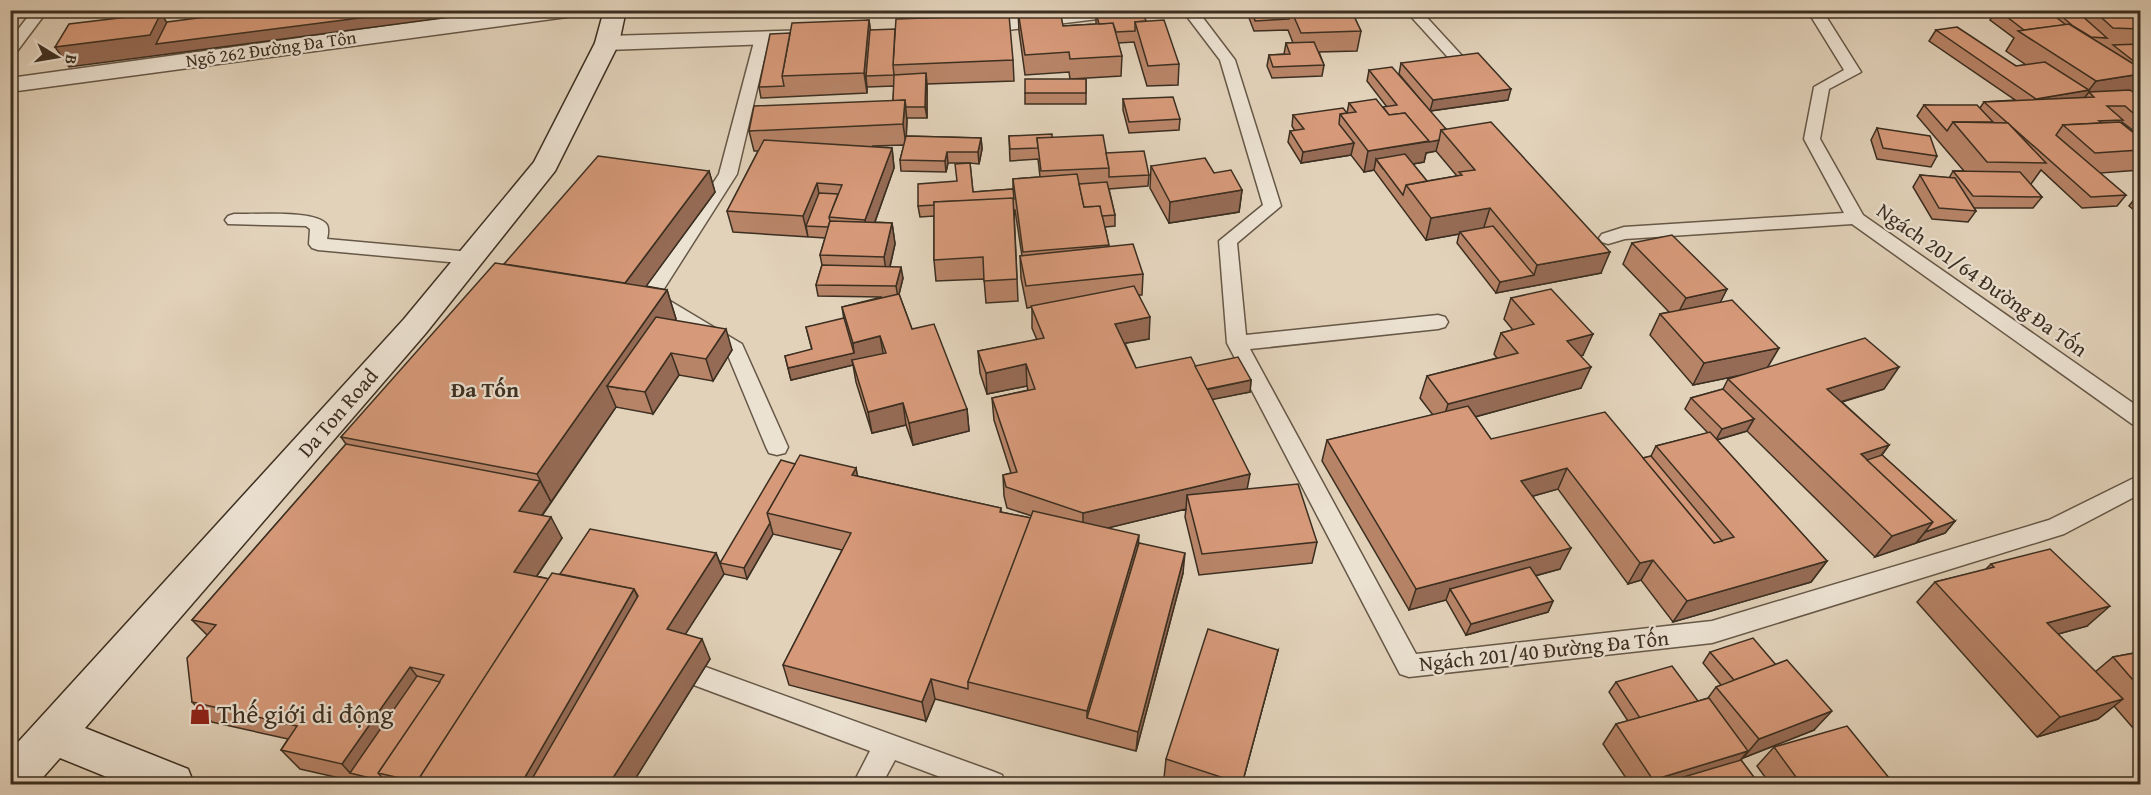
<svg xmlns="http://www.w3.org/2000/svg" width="2151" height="795" viewBox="0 0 2151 795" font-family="'Gentium Book Plus',serif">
<rect width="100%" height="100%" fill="#e2d2ba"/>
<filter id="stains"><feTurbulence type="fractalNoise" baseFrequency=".00333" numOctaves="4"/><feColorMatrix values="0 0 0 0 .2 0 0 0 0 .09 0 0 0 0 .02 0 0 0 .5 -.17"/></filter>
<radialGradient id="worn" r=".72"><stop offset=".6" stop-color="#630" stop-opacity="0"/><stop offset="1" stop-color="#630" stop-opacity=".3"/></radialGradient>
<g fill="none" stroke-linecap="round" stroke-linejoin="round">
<defs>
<g id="lane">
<polygon points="33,10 48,10 15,54 10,55 10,40"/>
<polygon points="1182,10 1197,10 1235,60 1281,206 1237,243 1246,335 1438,315 1445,317 1448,322 1445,327 1438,329 1250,349 1416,654 1712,621 2049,520 2140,475 2140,494 2064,534 1712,643 1409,677 1400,674 1227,343 1219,241 1263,205 1220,60"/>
<polygon points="1405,10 1420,10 1465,59 1468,62 1465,65 1455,65"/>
<polygon points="1807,10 1822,10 1861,72 1829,89 1820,139 1863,215 2140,408 2140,426 2132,424 1852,224 1625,239 1608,244 1602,242 1599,238 1602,234 1624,227 1844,213 1804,139 1814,87 1844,70"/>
<polygon points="762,34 769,38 737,174 660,295 742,344 788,447 785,453 777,455 769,453 766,447 727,353 642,302 639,297 719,174 755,38"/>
<path d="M234,214c18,1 84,-5 93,11 2,4 1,10 0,14l144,13 7,2 2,4 -2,4 -7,2 -153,-14 -6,-2 -3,-4 1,-15 -4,-3 -78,-2 -3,-4 3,-4z"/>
<polygon points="700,665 992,771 1002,775 1006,784 959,784 895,760 882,784 853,784 870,751 691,684 687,676 691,668"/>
</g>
<g id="street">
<polygon points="503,10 578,10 575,15 567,17 10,92 10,78"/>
<polygon points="1054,10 1125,10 1122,15 1114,17 967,35 959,33 955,28 959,23 967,21"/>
<polygon points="813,30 821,32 825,37 821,42 607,50 599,48 595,43 599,38 607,36"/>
</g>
<polygon id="secondary" points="604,10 626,10 619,43 555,171 426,333 85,728 188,769 194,784 124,784 60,758 37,784 10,784 10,751 404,319 534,162 595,43"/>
</defs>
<use href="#lane" stroke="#665847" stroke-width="3"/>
<use href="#street" stroke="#665847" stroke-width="3"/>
<use href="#secondary" stroke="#3c2f21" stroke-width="3"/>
<use href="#lane" fill="#ece2d2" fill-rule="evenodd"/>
<use href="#street" fill="#ece2d2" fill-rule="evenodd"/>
<use href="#secondary" fill="#ece2d2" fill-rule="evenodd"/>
</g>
<g fill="#b88468" stroke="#3c2f21" stroke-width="1.5" fill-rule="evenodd">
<polygon points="1250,10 1351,10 1361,31 1357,51 1319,52 1324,65 1322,76 1272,78 1267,66 1269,55 1284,54 1286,43 1293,43 1288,30 1254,31 1249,18"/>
<path d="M1996,10h144v79h-3l-3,4 2,1h4v76l-40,3 26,22 -9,11 -35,2 -41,-38 -10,14h-1l12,13 -9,11h-59l2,3 -8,11 -36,-3 -19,-32 7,-12 29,3 4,-7h11l-47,-55 7,-11 56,3 4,-6 31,-2 -86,-59 7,-11 80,36 10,-1 -20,-14 8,-13 -24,-18zM2122,122l12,9h2l-2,2 -13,-10z"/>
<polygon points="1018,11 1063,26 1096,24 1096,13 1146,21 1179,64 1178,85 1147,86 1134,42 1118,43 1122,56 1121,76 1071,79 1086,79 1086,104 1025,104 1025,93 1070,79 1069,72 1025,75 1019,31"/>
<polygon points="869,20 870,30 1013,60 1014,81 927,84 927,118 907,118 906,136 981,138 982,149 979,164 970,163 973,192 1013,189 1013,179 1040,177 1038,159 1010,161 1009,136 1052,138 1106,153 1149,175 1148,186 1109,189 1115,215 1115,226 1105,227 1109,247 1143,274 1142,295 1139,295 1149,339 1125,343 1136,368 1195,366 1251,380 1250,392 1212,399 1247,489 1317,542 1312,563 1199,575 1185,517 1186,509 1107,528 1139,543 1183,573 1136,751 935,699 926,721 789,685 783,665 842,550 773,534 747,579 724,574 685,634 710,659 632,784 366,784 300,769 281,750 288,739 212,722 192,702 207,635 192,620 346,444 341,437 504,264 709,171 715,192 646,286 667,290 676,319 675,320 732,350 713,381 679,375 653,414 616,407 542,516 562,538 537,576 549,579 560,574 716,553 720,563 795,464 856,468 857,476 1001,508 1001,512 1031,518 1032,516 1007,508 1004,496 1003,475 1011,473 994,420 992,398 1028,390 1027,386 987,394 980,373 978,351 1037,340 1032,328 1032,307 1027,308 1021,278 1020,256 1022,256 1015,210 1014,210 1018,301 986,303 984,279 936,281 934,260 934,216 920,217 918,206 957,181 969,163 948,163 946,172 901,171 900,160 904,145 872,146 892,148 894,168 875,222 892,223 895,244 890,267 903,278 899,294 912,329 967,409 969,431 913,445 906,425 872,433 856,382 853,365 791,380 785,356 812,350 806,327 844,320 842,307 882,297 818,296 816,285 822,265 820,255 825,238 733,232 727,211 758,151 754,151 749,131 893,101 894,86 867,87 867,93 761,98 759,87 790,33"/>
<polygon points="1401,63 1508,100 1430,111 1399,74"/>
<path d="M1369,70l77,59 155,144 -105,20 -39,-50 2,-9 -33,6 -52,-70 -10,2 -13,-17 -50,8 -13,-21 2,-11h5l-3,-5 1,-11 54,-2 2,-10 34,4h4l-20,-26zM1436,151l21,25 -30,5 -14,-17 11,-2 2,-9z"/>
<polygon points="1123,99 1180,119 1179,130 1129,133 1123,110"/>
<polygon points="1877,128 1937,156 1931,167 1877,159 1871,140"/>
<polygon points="1151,166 1214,173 1242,190 1239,212 1169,223 1150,188"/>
<polygon points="2140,192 2140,215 2129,206"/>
<polygon points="1632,243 1727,289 1720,302 1768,367 1884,389 1842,402 1889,445 1882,455 1955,521 1945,533 1875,557 1747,431 1717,440 1827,561 1811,582 1673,622 1641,580 1628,584 1558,489 1533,496 1560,569 1535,576 1553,601 1548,612 1466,635 1446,600 1409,610 1322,461 1327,440 1433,415 1420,398 1427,376 1497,358 1494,354 1501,333 1513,330 1504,319 1511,298 1583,355 1581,356 1581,388 1475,417 1491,439 1643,458 1651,456 1656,446 1708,433 1685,409 1691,398 1723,389 1728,379 1741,375 1693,385 1650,335 1660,314 1669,312 1623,264"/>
<polygon points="1991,564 2087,626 2058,634 2095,672 2113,657 2140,652 2140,736 2114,706 2098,719 2037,737 1917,602 1935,582 1985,570"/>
<polygon points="1278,650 1242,784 1183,784 1164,778 1166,759"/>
<polygon points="1710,652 1814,730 1743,758 1741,760 1759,784 1630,784 1603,744 1616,724 1628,721 1609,692 1616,682 1698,701 1708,698 1716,687 1721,685 1703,663"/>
<polygon points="1774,747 1894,784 1770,784 1757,766"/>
</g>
<g fill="#966b55" stroke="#3c2f21" stroke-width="1.5">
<polygon points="422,10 504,10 69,67 55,47 161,13 173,33"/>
<polygon points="869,20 872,40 866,76 867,87 867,93 864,73"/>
<polygon points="926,73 927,84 927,118 925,107"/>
<polygon points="2140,74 2140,85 2134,93 2094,97 2089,92 2082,101 2029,110 2036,99 2089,90 2096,81"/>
<polygon points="1511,89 1508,100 1430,111 1433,100"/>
<polygon points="905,100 907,121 906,145 903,124"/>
<polygon points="981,138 982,149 979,164 978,152"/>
<polygon points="1439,140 1436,151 1426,153 1424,162 1383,169 1376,159 1374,170 1364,172 1368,151"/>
<polygon points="1354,143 1351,155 1301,163 1303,152"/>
<polygon points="892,148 894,168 868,241 865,220"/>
<polygon points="947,152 948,163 946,172 945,161"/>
<polygon points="709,171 715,192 628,311 620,290"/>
<polygon points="817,183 821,205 806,226 808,237 803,216"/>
<polygon points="1242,190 1239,212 1169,223 1170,202"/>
<polygon points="1490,208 1483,230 1460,232 1459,234 1426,240 1431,218"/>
<polygon points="892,223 895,244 887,278 884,257"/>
<polygon points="1610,252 1601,273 1496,293 1500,282 1534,275 1537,265"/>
<polygon points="901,267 903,278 898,298 896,286"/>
<polygon points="1727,289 1716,311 1675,319 1686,298"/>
<polygon points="667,290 676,319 628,390 607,386 616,407 551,502 537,474"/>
<polygon points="1150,317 1149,339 1115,345 1115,324"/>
<polygon points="726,329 732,350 713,381 706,359"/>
<polygon points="1593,334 1583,355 1558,362 1567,341"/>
<polygon points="880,336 884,358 852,360 853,365 791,380 788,368 854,353 853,343"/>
<polygon points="1779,348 1766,370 1693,385 1704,363"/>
<polygon points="671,353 679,375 653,414 645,392"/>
<polygon points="1026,364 1027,386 987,394 986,373"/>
<polygon points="1591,367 1581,388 1441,426 1448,404"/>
<polygon points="1899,367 1884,389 1813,410 1827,389"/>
<polygon points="1251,380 1250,392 1200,402 1201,391"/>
<polygon points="903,403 906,425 872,433 868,412"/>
<polygon points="967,409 969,431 913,445 909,423"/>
<polygon points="1754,419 1747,431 1716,440 1722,429"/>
<polygon points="1889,445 1873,466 1861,454"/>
<polygon points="856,468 860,489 852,475"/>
<polygon points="1567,468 1558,489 1512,502 1521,481"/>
<polygon points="1250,474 1246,495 1187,495 1186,509 1083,534 1083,513"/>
<polygon points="540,481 551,502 530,532 519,511"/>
<polygon points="551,517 562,538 526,592 514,572"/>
<polygon points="1955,521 1945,533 1916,543 1925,532"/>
<polygon points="1933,522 1916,543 1875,557 1892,536"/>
<polygon points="770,523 773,534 747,579 744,568"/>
<polygon points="1139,535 1137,564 1087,718 1087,711"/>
<polygon points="1571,548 1560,569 1455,597 1450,589 1446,600 1409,610 1416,589"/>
<polygon points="716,553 724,574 676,649 667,629"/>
<polygon points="1185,553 1183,573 1136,751 1138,732"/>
<polygon points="1653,560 1641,580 1628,584 1640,563"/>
<polygon points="1827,561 1811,582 1673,622 1687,601"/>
<polygon points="634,589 647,617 553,784 521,784"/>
<polygon points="1553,601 1548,612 1466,635 1471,624"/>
<polygon points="2110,606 2087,626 2026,643 2047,623"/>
<polygon points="702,639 710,659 632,784 609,784"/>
<polygon points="1278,650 1242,784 1241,784"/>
<polygon points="410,667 425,687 350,773 342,764"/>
<polygon points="931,679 935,699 926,721 922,702"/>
<polygon points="2123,699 2098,719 2037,737 2060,717"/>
<polygon points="1832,711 1814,730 1743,758 1759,739"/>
<polygon points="1748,751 1732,770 1685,784 1649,784 1653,780"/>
</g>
<g fill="#d69979" stroke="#3c2f21" stroke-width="1.5">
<polygon points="259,10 422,10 156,44 167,22"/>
<polygon points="1060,10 1063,26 1113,23 1122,56 1070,59 1069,52 1025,55 1018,11"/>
<polygon points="1142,10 1146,21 1135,22 1135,31 1116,32 1113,23 1099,24 1096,13"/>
<polygon points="1252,10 1291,10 1289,19 1255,21"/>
<polygon points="1291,10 1351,10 1361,31 1301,33"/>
<polygon points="1998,10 2047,10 2066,25 2024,30"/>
<polygon points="2076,10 2082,10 2080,14 2107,38 2091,37 2073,26 2059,14 2080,14"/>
<polygon points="2093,10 2140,10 2140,29 2113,28"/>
<polygon points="161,13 150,35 55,47 69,24"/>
<polygon points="1009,15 1013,60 893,65 896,19"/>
<polygon points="869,20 864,73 782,76 792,23"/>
<polygon points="1164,20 1179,64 1148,66 1135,22"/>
<polygon points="2069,24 2140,68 2140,74 2096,81 2018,31"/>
<polygon points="1957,27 2016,66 2045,62 2089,90 2036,99 1936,30"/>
<polygon points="895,29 893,65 894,75 866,76 870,30"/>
<polygon points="790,33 782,76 784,86 759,87 770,34"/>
<polygon points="1314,42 1324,65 1273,67 1269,55 1290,54 1286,43"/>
<polygon points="2140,44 2140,66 2113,45"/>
<polygon points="1478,53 1511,89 1433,100 1401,63"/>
<polygon points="1392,67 1446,129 1441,130 1439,140 1429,142 1405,113 1389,115 1383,107 1397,105 1369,70"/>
<polygon points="926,73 925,107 906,107 905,100 893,101 894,75"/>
<rect x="1025" y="79" width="61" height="14"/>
<polygon points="2130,90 2136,94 2140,94 2140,119 2125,106 2107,106 2123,120 2099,121 2102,123 2063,125 2056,135 2126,195 2091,197 1984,102 2094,97 2089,92"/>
<polygon points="1173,97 1180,119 1129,122 1123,99"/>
<polygon points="1376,99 1389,115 1405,113 1429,141 1368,151 1340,114 1356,112 1349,103"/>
<polygon points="905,100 903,124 749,131 754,106"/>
<polygon points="1924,105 1977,105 1993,122 1953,122 1947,131"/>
<polygon points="1343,108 1347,113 1340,114 1339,124 1354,143 1303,152 1290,131 1304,129 1293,115"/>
<polygon points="1491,122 1610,252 1537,265 1490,208 1431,218 1406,185 1462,175 1459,172 1475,170 1441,130"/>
<polygon points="1953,122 2008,123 2046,163 1987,162"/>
<polygon points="2120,122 2140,138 2140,150 2095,153 2063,125"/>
<polygon points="1877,128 1930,136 1937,156 1883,148"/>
<polygon points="1052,134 1052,138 1037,138 1038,148 1010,149 1009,136"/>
<polygon points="1103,135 1109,168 1041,171 1037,138"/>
<polygon points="906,136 981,138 978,152 947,152 945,161 900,160"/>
<polygon points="764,140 892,148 865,220 829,217 842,185 817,183 803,216 727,211"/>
<polygon points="1144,151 1149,175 1109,177 1109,168 1106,153"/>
<polygon points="1405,154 1427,181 1406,185 1403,195 1376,159"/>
<polygon points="598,156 709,171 625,283 504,264"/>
<polygon points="1205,158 1214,173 1231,170 1242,190 1170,202 1151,166"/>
<polygon points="970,163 973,192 1013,189 1014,199 934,202 934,205 918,206 918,184 957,181 955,164"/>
<polygon points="1953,171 2020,172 2042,197 1973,196"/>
<polygon points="1077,174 1084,207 1100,206 1109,245 1023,252 1013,179"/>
<polygon points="1920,175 1955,178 1976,211 1939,208"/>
<polygon points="1107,182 1115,215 1102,216 1100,206 1084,207 1079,184"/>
<polygon points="819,193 838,194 829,217 830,221 828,227 806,226"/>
<polygon points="1013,198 1017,279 984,281 983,257 934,260 934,202"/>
<polygon points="830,221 892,223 884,257 820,255"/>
<polygon points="1493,226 1534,275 1500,282 1460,232"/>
<polygon points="1672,235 1727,289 1686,298 1632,243"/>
<polygon points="1133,244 1143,274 1026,286 1020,256"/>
<polygon points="495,263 667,290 537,474 341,437"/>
<polygon points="822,265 901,267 896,286 816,285"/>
<polygon points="1134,286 1150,317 1115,324 1136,368 1191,357 1250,474 1083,513 1006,487 1003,475 1017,472 992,398 1035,389 1026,364 986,373 978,351 1044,338 1031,306"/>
<polygon points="1551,289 1593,334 1567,341 1591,367 1448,404 1427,376 1518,353 1501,333 1534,324 1511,298"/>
<polygon points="899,294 912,329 934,324 967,409 909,423 903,403 868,412 852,360 886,353 880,336 853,343 842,307"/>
<polygon points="1732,300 1779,348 1704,363 1660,314"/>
<polygon points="656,317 726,329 706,359 671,353 645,392 607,386"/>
<polygon points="844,318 854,353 788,368 785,356 812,349 806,327"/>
<polygon points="1865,338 1899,367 1827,389 1889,445 1861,454 1933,522 1892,536 1728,379"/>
<polygon points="1238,357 1251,380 1207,389 1195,366"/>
<polygon points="1723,389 1754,419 1722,429 1691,398"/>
<polygon points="1468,406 1491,439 1605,412 1714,543 1734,537 1656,446 1710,432 1827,561 1687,601 1653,560 1640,563 1567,468 1521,481 1571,548 1416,589 1327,440"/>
<polygon points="346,444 540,481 519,511 551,517 514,572 549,579 420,777 426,784 378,773 444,675 410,667 342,764 281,750 297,726 192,702 187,658 216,625 192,620"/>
<polygon points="800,455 856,468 852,475 1001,508 1000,512 1031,518 968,682 968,689 931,679 922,702 783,665 851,533 767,513"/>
<polygon points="1882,455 1955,521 1925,532 1933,522 1867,460"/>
<polygon points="1651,456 1722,541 1714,543 1643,458"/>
<polygon points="781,460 795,464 767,513 770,523 744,568 720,563"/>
<polygon points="1298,484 1317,542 1202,554 1187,495"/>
<polygon points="1033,511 1139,535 1087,711 968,682"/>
<polygon points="590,529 716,553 667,629 702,639 609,784 529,784 638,596 634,589 560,574"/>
<polygon points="1139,543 1185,553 1138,732 1087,718"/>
<polygon points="2050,549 2110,606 2047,623 2123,699 2060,717 1935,582 1994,567 1991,564"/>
<polygon points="1530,567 1553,601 1471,624 1450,589"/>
<polygon points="552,573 634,589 521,784 452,784 420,777"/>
<polygon points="1208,629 1278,650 1242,784 1166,759"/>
<polygon points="1753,638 1776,665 1734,680 1710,652"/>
<polygon points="2140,652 2140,688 2113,657"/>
<polygon points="1787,660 1832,711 1759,739 1716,687"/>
<polygon points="1672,666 1698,701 1640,718 1616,682"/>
<polygon points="417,676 440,682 378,773 386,782 350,773"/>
<polygon points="1709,698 1748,751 1653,780 1616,724"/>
<polygon points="1847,726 1894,784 1801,784 1774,747"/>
<polygon points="1741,760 1759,784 1660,784"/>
</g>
<defs>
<symbol id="shop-bare" viewBox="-9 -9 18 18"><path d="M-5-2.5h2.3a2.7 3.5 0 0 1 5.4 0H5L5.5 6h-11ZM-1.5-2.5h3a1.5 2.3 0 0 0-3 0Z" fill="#8f2418" stroke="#ece2d2" stroke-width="2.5" paint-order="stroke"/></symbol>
</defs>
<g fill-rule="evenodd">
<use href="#shop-bare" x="185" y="699" width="30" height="30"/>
</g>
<g text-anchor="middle" stroke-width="4.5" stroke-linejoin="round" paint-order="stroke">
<g font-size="18" fill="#3c2f21" stroke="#ece2d2">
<text transform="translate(271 49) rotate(-8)" y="6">Ngõ 262 Đường Đa Tôn</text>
</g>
<g font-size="21" fill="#3c2f21" stroke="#ece2d2">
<text transform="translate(1982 280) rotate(35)" y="7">Ngách 201/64 Đường Đa Tốn</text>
<text transform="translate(338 413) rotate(-49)" y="7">Da Ton Road</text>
<text transform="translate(1544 651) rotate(-6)" y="7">Ngách 201/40 Đường Đa Tốn</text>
</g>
<g font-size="22" font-weight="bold" fill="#3c2f21" stroke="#ece2d2">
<text x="485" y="397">Đa Tốn</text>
</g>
<g font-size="26" fill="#3c2f21" stroke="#ece2d2" text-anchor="start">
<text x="217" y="723">Thế giới di động</text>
</g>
</g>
<rect width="2151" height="795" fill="none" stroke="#e2d2ba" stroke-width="36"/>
<rect x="12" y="12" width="2127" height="771" fill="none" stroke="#3c2f21" stroke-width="3"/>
<rect x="18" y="18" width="2115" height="759" fill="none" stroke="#3c2f21" stroke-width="1.5"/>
<g transform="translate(57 57) rotate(101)" stroke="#ece2d2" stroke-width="4.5" paint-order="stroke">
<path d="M0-4.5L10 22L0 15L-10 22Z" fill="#3c2f21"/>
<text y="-9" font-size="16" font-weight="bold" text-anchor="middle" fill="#3c2f21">B</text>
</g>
<rect width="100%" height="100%" filter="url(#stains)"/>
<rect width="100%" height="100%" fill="url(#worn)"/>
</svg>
